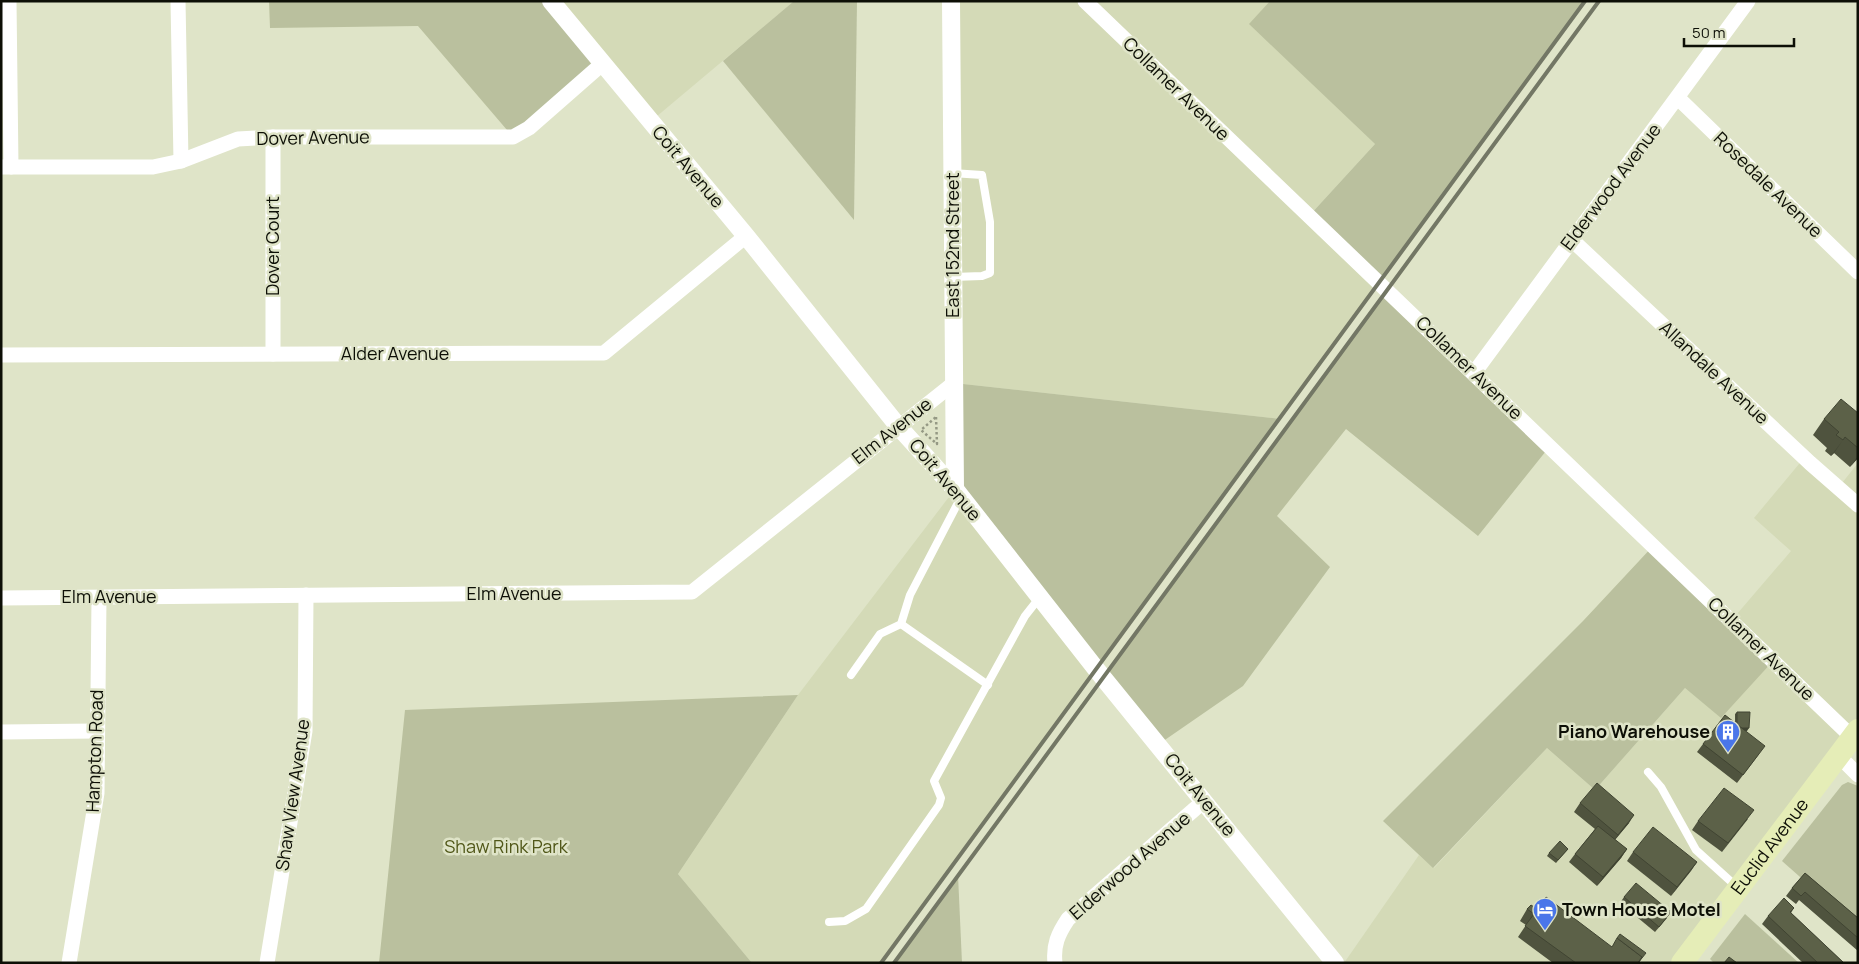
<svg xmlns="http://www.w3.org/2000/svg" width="1859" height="964" viewBox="0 0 1859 964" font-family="Manrope,sans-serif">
<rect width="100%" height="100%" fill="#dfe4c8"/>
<g fill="#d4dab7">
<polygon points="551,1 794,1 650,122"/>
<polygon points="951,1 1270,1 1250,24 1375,144 1309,216 1378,282 1370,297 1281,419 954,383"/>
<polygon points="1804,458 1838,488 1858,463 1858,730 1682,963 1344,963 1419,855 1434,868 1547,748 1595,790 1685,688 1721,717 1731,621 1791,551 1754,518"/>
<polygon points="955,489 1096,669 881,963 752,963 678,874 798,695"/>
</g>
<g fill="#bac09e">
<polygon points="269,1 551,1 602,64 513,137 418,26 270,28"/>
<polygon points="794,1 857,1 854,220 723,61"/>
<polygon points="1270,1 1585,1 1393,265 1378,282 1309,216 1375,144 1249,24"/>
<polygon points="1387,290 1550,446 1478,536 1346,429 1277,516 1330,567 1243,686 1159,744 1105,679 1119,656"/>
<polygon points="954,383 1281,419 1096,669 955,489"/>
<polygon points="1653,546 1773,661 1721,718 1685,688 1595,790 1547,748 1433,868 1383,821 1583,621"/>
<polygon points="798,695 678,874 752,963 379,963 405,710"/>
<polygon points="1848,782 1858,786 1858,918 1852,923 1782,861 1842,785"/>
<polygon points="958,875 962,963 894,963"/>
<polygon points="1745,914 1799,963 1714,963 1710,959"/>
</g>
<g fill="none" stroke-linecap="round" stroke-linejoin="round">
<polygon stroke="#959984" stroke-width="2.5" stroke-dasharray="2.5 2.5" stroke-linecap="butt" points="936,417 937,444 921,430"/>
<g stroke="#fff" stroke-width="8">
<polyline points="952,173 982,175 990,222 990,273 982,276 953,277"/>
<polyline points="901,624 988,685"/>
<polyline points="851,675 880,634 901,624 910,595 961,497"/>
<polyline points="1648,772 1661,787 1696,850 1737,887"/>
<polyline points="829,922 845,921 866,909 939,805 941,798 934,781 1025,616 1040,597"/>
</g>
<g stroke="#fff" stroke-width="15">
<polyline points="9,1 11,167"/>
<polyline points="178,1 181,161"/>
<polyline points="1085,1 1852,737"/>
<polyline points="1678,98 1858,272"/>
<polyline points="273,137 273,354"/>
<polyline points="1,167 153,167 181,161 238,139 273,137 513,137 529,128 602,64"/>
<polyline points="1571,239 1810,463 1858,505"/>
<polyline points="1,355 604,353 746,236"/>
<polyline points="1474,373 1748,1"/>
<polyline points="1,598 692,592 954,383"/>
<polyline points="1,732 97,731"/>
<polyline points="1838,755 1858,775"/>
<polyline points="69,963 97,793 99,598"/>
<polyline points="267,963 305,731 306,595"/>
<path d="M1055,963c-2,-18 3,-29 13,-44l136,-118"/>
</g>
<g stroke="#fff" stroke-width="18">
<polyline points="551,1 746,236 898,426 955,489 1096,669 1335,963"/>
<polyline points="951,1 955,489"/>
</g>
<path stroke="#e5edb7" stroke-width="22" id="s1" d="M1682,963l176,-233"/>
<g stroke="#737765" stroke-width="4">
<polyline points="881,963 1585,1"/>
<polyline points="894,963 1599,1"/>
</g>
</g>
<g fill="#4f533e">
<polygon points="1858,413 1858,458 1850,467 1834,453 1831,456 1825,451 1827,448 1813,435 1824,419"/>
<polygon points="1737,712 1747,731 1745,731 1759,754 1737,783 1697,752 1703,744 1735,723 1735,714"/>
<polygon points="1580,803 1629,823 1615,840 1627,849 1621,858 1597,886 1569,862 1575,854 1595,829 1574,812"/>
<polygon points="1748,819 1722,852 1692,830 1698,821"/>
<polygon points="1568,849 1556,863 1547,856 1549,853"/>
<polygon points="1633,852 1697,862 1671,896 1627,861"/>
<polygon points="1805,873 1858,918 1858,951 1799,900 1796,904 1786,896 1792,888"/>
<polygon points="1624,897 1667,918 1655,932 1620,903"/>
<polygon points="1794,908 1791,913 1844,963 1803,963 1762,924 1768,916"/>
<polygon points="1527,909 1537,909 1611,947 1638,963 1553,963 1518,937 1526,925 1520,921"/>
</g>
<g fill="#404432">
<polygon points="1845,437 1834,453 1831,456 1843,440"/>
<polygon points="1858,456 1858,458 1850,467"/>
<polygon points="1736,728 1749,728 1747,731 1734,730"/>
<polygon points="1634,815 1629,823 1612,843 1618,835"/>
<polygon points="1627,849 1621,858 1597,886 1603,877"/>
<polygon points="1697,862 1691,871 1671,896 1677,887"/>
</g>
<g fill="#5c6148" stroke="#404432">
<polygon points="1841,399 1858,413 1858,448 1845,437 1843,440 1836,435 1839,432 1824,419"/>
<polygon points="1737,712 1750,712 1749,728 1741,728 1737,724"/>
<polygon points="1725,715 1765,746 1743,775 1703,744"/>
<polygon points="1597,783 1634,815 1618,835 1580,803"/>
<polygon points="1724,788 1754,810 1728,843 1698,821"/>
<polygon points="1598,826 1627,849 1603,877 1575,854"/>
<polygon points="1653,827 1697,862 1677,887 1633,852"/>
<polygon points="1560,841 1568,849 1558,860 1549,853"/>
<polygon points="1805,873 1858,918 1858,938 1805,892 1801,896 1792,888"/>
<polygon points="1636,883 1671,912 1659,927 1624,897"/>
<polygon points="1546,897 1612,947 1617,938 1642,957 1638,963 1576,963 1525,926 1534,914 1527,909 1531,905 1537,909"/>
<polygon points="1784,898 1794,908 1790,912 1844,963 1818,963 1768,916"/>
<polygon points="1620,934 1646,953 1638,963 1642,957 1617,938"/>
<polygon points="1729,957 1737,963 1724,963"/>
</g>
<defs>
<symbol id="building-pin" viewBox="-11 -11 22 30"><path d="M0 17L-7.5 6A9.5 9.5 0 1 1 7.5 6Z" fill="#4a76e9" stroke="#dfe4c8"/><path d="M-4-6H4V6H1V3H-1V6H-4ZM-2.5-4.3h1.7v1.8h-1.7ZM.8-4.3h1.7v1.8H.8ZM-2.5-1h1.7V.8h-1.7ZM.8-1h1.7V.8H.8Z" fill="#fff"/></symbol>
<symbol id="hotel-pin" viewBox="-11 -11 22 30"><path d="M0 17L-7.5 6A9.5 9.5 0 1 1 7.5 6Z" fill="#4a76e9" stroke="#dfe4c8"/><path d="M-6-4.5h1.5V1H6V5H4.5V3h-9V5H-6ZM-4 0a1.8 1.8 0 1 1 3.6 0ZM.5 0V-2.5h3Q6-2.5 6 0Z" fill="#fff"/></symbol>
</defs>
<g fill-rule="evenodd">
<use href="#building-pin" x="1714" y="718" width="28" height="38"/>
<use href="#hotel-pin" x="1531" y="896" width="28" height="38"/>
</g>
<g text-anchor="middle" stroke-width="5" stroke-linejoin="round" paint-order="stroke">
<g font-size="18" fill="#0d0f06" stroke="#dfe4c8">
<text transform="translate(1176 89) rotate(44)" y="6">Collamer Avenue</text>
<text transform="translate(313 138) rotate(-1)" y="6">Dover Avenue</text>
<text transform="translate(688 167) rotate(50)" y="6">Coit Avenue</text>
<text transform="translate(1768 185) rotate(44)" y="6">Rosedale Avenue</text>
<text transform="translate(1611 187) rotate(-53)" y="6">Elderwood Avenue</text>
<text transform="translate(953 245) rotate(-90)" y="6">East 152nd Street</text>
<text transform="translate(273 246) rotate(-90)" y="6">Dover Court</text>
<text x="395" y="360">Alder Avenue</text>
<text transform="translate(1469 368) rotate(44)" y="6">Collamer Avenue</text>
<text transform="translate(1714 373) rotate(43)" y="6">Allandale Avenue</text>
<text transform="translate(892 431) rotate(-38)" y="6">Elm Avenue</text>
<text transform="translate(945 480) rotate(50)" y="6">Coit Avenue</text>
<text x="514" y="600">Elm Avenue</text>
<text x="109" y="603">Elm Avenue</text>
<text transform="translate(1761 649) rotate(44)" y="6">Collamer Avenue</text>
<text transform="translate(95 751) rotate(-88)" y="6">Hampton Road</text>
<text transform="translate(293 795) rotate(-82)" y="6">Shaw View Avenue</text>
<text transform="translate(1200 795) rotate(51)" y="6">Coit Avenue</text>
<text dy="6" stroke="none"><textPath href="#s1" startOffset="146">Euclid Avenue</textPath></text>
<text transform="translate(1130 866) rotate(-41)" y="6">Elderwood Avenue</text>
</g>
<g font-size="18" font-weight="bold" fill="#0d0f06" stroke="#dfe4c8" text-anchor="end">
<text x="1710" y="738">Piano Warehouse</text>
<text x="1562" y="916" text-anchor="start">Town House Motel</text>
</g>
<g font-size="18" fill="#505718" stroke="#dfe4c8">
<text x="506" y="853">Shaw Rink Park</text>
</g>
</g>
<rect width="1859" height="964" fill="none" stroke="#0d0f06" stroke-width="5"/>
<path d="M1684 38v8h110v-8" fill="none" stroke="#0d0f06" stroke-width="2.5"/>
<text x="1692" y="38" font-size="15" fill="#0d0f06" stroke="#dfe4c8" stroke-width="4" paint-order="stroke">50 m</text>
</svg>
